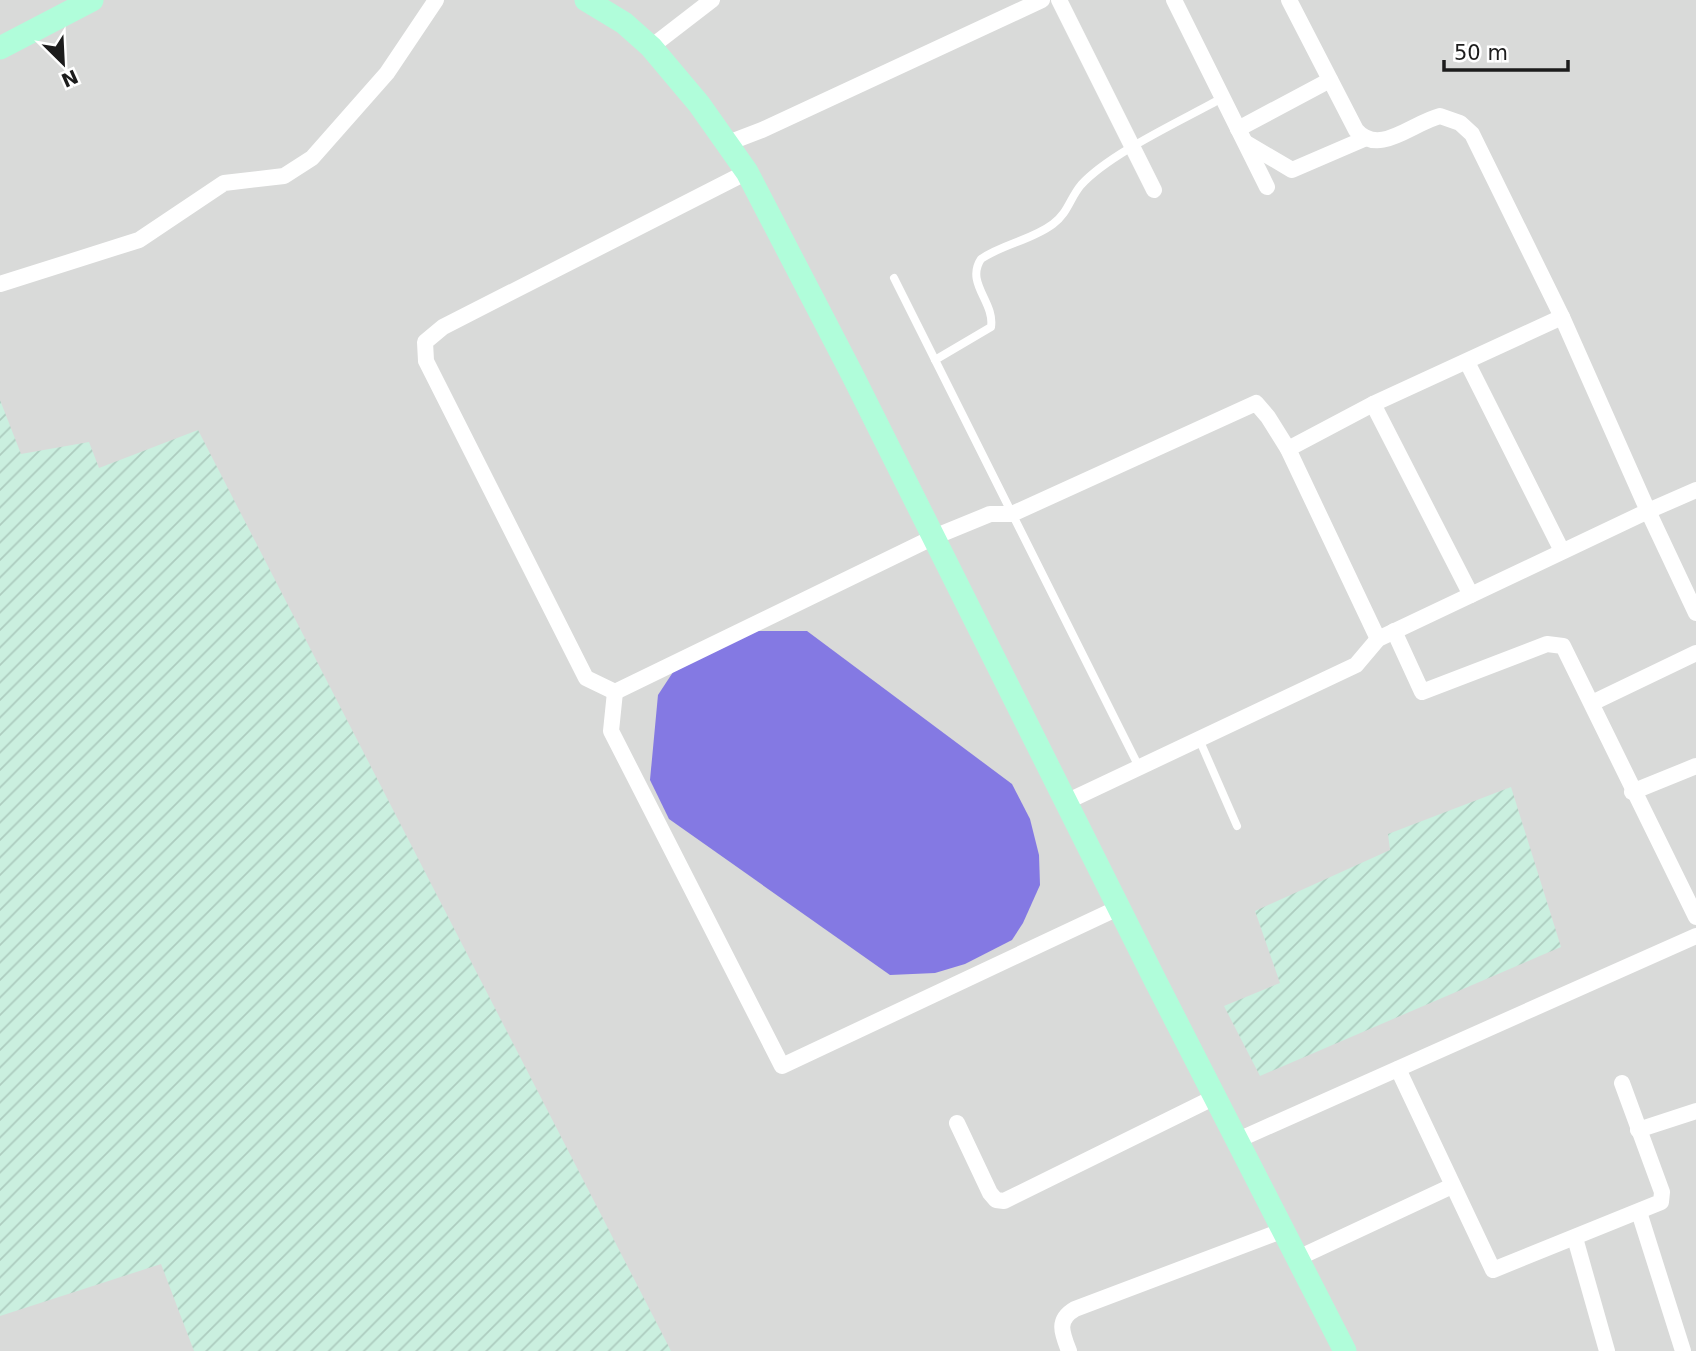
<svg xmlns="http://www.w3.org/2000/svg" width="1696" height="1351" viewBox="0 0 1696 1351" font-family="'DejaVu Sans',sans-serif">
<defs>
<pattern id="farmland-furrows" width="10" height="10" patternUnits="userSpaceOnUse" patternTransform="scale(1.75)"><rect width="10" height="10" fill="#caefdf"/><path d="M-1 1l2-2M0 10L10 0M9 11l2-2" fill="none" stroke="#adccbf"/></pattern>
</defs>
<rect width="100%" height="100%" fill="#e1eee3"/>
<rect fill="#d9dad9" x="0" y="0" width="1696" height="1351"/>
<g fill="url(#farmland-furrows)">
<polygon points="0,400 21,454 89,442 99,468 198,430 671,1351 194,1351 161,1264 0,1316"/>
<polygon points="1511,787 1561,947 1260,1076 1224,1006 1280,983 1255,911 1390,850 1388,834"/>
</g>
<polygon fill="#8479e3" points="757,631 807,631 1012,784 1030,819 1039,855 1040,885 1023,923 1012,940 965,964 935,973 890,975 669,819 650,780 658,695 677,666"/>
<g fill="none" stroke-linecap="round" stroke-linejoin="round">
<g stroke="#fff" stroke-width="8">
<polyline points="894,278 1139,767"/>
<path d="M935,360l56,-33c4,-25 -26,-44 -10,-68 22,-15 51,-19 72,-35 15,-11 17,-26 28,-39 29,-32 102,-65 141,-87"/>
<polyline points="1199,739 1237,826"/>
</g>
<g stroke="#fff" stroke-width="16">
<polyline points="1059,0 1154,190"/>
<polyline points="1174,0 1267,187"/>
<polyline points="651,47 712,0"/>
<polyline points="1238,129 1330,80"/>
<polyline points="728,143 762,130 1042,0"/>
<polyline points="1246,143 1292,170 1364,139"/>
<polyline points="747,172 443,327 425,342 426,361 586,678 615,692 934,537 990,514 1012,514 1256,403 1268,417 1288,449 1378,639"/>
<polyline points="0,284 139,240 224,183 284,176 312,158 387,73 436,0"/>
<polyline points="1467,362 1562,551"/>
<polyline points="1373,404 1471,595"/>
<polyline points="1288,449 1373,404 1562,317"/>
<polyline points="1696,490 1648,511 1696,613"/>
<polyline points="1394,631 1422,692 1547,644 1563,646 1696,917"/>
<polyline points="615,692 611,731 782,1066 1118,908"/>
<polyline points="1592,703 1696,653"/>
<polyline points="1632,792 1696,766"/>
<path d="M1066,802l290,-137 22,-26 270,-128 -86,-194 -90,-183 -12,-11 -20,-7c-28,7 -61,41 -84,14l-67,-130"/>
<polyline points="1398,1069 1493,1270 1661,1202 1662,1192 1622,1083"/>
<polyline points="957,1123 990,1193 996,1200 1004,1201 1217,1096"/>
<polyline points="1638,1130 1696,1111"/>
<polyline points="1238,1140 1696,936"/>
<polyline points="1639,1212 1683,1351"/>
<polyline points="1575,1238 1607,1351"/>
<polyline points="1298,1258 1452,1186"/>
<path d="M1069,1351c-7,-18 -13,-31 6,-42l209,-79"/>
</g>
<g stroke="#b0fdda" stroke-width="23">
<polyline points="586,0 624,23 651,47 699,104 747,172 852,374 1155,980 1345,1351"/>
<polyline points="0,48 92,0"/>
</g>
</g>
<g transform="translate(63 63) rotate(156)" stroke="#ffffff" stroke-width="5" paint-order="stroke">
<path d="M0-5L12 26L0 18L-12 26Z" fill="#1c1c1c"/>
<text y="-10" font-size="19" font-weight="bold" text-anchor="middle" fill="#1c1c1c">N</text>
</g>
<path d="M1444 60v10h124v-10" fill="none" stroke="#1c1c1c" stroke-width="3.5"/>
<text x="1454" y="60" font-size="21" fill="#1c1c1c" stroke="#ffffff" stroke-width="5" paint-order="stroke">50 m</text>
</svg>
